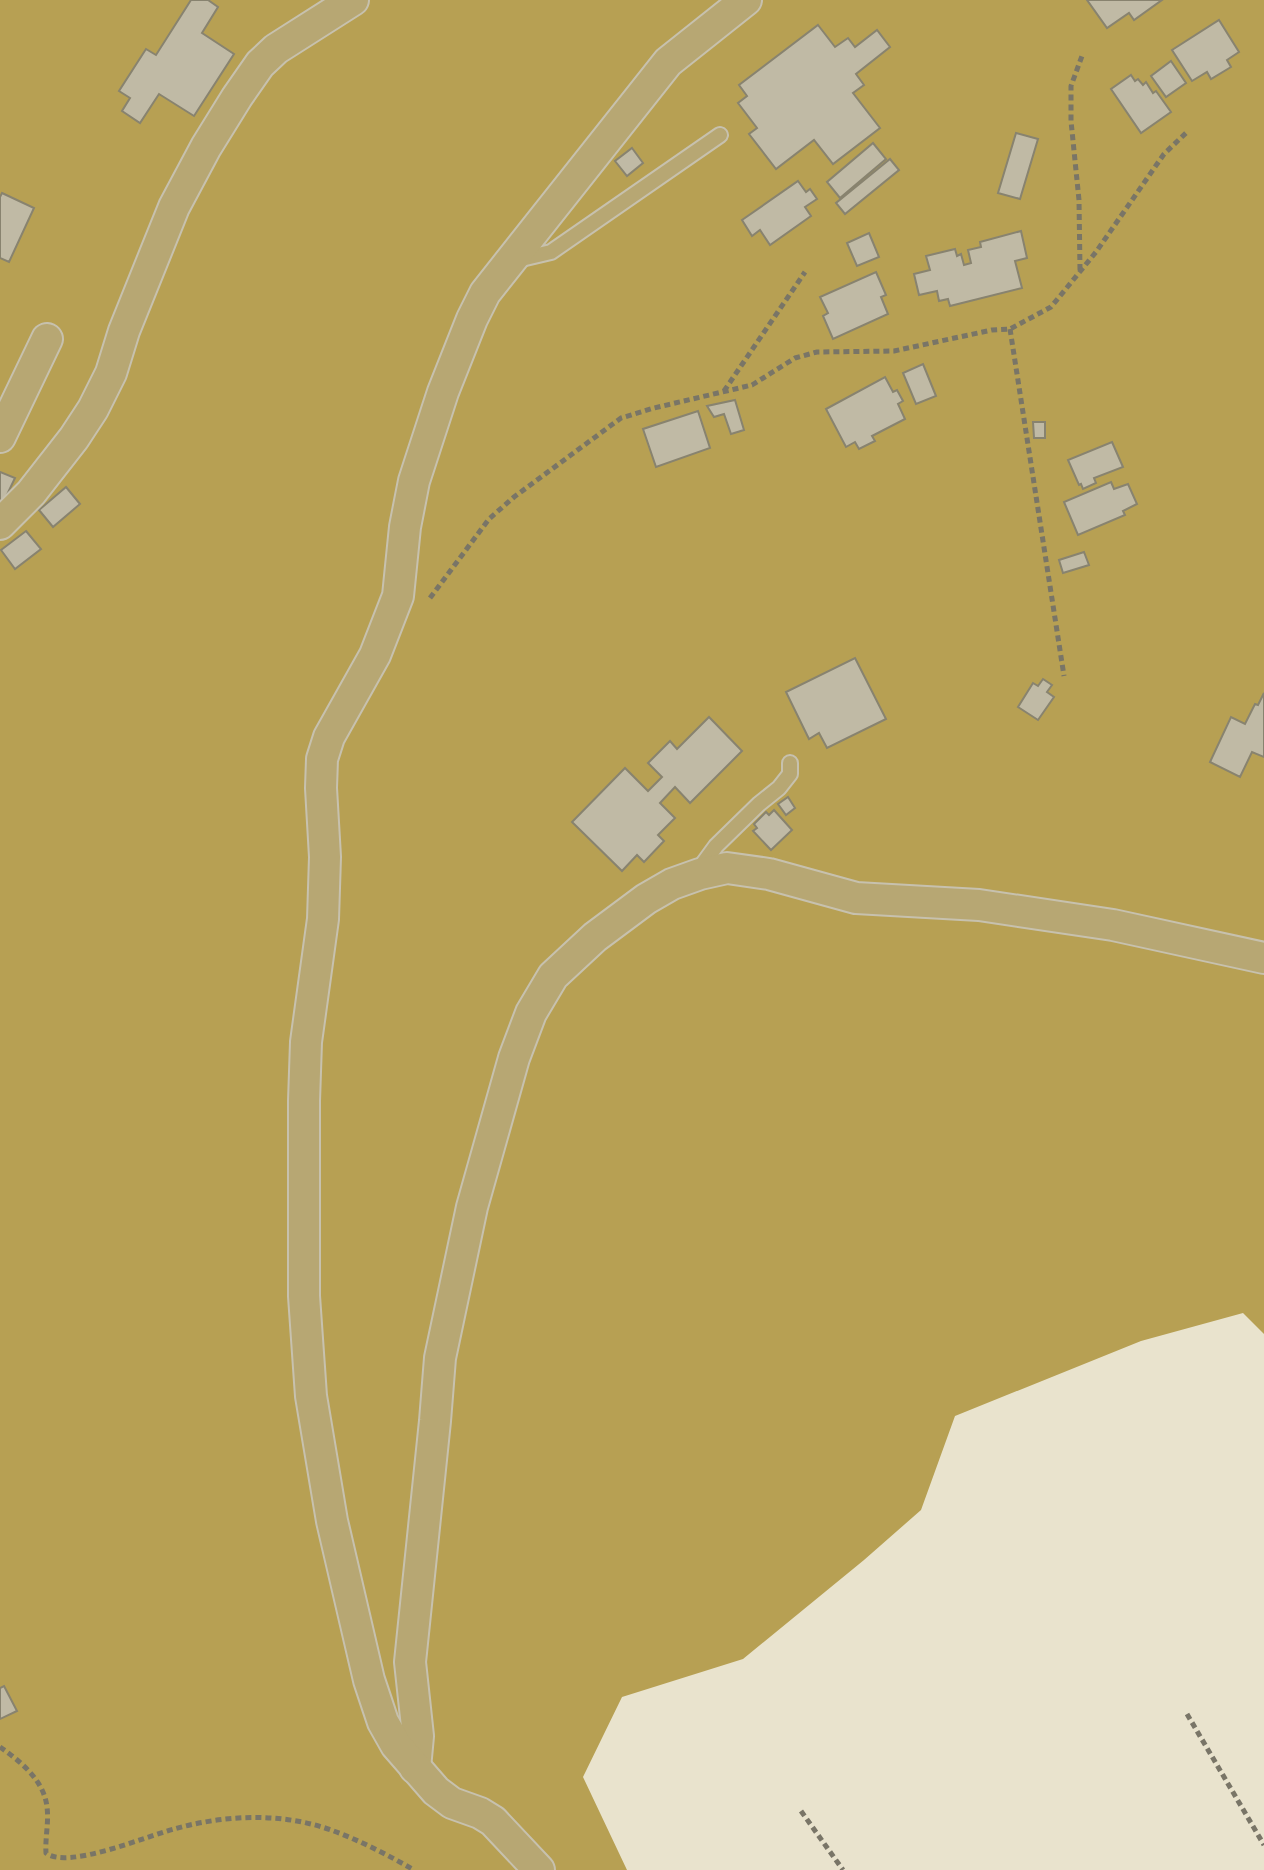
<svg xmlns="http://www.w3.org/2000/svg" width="1264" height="1870" viewBox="0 0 1264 1870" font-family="Commissioner,sans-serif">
<rect width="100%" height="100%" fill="#e9e3cd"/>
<polygon fill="#b7a053" points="0,0 1264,0 1264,1334 1243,1313 1141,1341 955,1416 921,1510 864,1560 743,1659 622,1697 583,1777 627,1870 0,1870"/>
<g fill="#c0baa5" stroke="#88836f" stroke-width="2">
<polygon points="191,0 208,0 218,7 202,33 234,54 194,116 159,94 140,123 122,111 130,98 119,91 146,49 156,55"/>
<polygon points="1087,0 1162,0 1134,20 1129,13 1107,28"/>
<polygon points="1219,20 1239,52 1227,60 1231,67 1211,79 1207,72 1192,81 1172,50"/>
<polygon points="818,25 835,47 848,38 855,47 877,30 890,47 856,74 864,85 853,93 880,128 833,164 814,140 776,169 749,134 757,128 738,103 747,96 739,85"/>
<polygon points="1171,61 1186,83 1166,97 1151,76"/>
<polygon points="1131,75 1135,81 1138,79 1143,85 1146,82 1153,93 1156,91 1171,112 1141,133 1111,89"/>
<polygon points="1016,133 1038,139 1020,199 998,193"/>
<polygon points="873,143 886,159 840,198 827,182"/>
<polygon points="632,148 643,163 627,176 615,161"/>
<polygon points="890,159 899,170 845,214 836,203"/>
<polygon points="798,181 806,192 810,189 817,199 805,207 811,216 770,245 760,230 752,236 742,220"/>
<polygon points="2,193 34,208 9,262 0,258 0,197"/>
<polygon points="1021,231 1027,258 1015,261 1022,288 950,306 948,299 939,301 937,291 919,295 914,274 930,270 926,256 955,249 957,256 961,254 964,265 971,263 968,250 981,247 980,242"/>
<polygon points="869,233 879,257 857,266 847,243"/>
<polygon points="876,272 886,295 881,297 888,314 833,339 823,316 828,313 820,297"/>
<polygon points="923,364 936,396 916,404 903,373"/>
<polygon points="885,377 893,392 897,390 903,401 898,404 905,419 872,436 875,441 859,449 855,442 846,447 826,409"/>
<polygon points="735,400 744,430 731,434 724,414 714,417 707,406"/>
<polygon points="698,411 710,448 656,467 643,429"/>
<polygon points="1033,422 1045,422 1045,438 1034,438"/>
<polygon points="1112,442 1123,467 1094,478 1096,483 1083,489 1081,484 1079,485 1068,460"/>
<polygon points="0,472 15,478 3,503 0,502"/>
<polygon points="1111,482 1114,489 1128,484 1137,504 1123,511 1125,515 1078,535 1064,502"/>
<polygon points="66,487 80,504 53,527 39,510"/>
<polygon points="26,531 41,549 15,569 1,550"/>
<polygon points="1084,552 1089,565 1063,573 1059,560"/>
<polygon points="855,658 886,719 827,748 819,733 809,739 786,692"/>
<polygon points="1043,679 1052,685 1047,692 1054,697 1038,720 1018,707 1033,683 1038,686"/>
<polygon points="1264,693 1264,757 1252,752 1240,777 1210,762 1231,717 1245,724 1255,704 1258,705"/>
<polygon points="709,717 742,751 690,803 675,787 660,803 675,818 658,835 664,841 644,862 637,855 622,871 572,822 625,768 648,791 662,777 648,763 670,741 677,749"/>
<polygon points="788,797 795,808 786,815 778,804"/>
<polygon points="774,810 792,830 771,850 753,831 757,828 754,824 766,812 769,815"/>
<polygon points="4,1686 17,1711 0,1719 0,1688"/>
</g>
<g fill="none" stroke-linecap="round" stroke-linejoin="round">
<defs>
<g id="service">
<polyline points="517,260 551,252 720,135"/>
<polyline points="697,872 716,846 759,804 779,788 790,774 790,763"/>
</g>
<g id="minor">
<polyline points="0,437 47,339"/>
<polyline points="0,524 31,493 74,438 93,409 111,373 124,331 174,207 206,147 237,97 260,64 276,49 353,0"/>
<polyline points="415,1768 418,1736 410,1662 435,1421 440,1358 472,1207 514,1058 531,1013 553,976 595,937 646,899 672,884 700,874 727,868 769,874 856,898 979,905 1113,925 1264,958"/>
<polyline points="539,1870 493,1821 480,1813 452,1803 436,1791 396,1745 383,1722 369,1680 332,1521 311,1396 304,1296 304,1101 306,1042 323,919 325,857 321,788 322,759 329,737 375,655 398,596 405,527 414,481 443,392 472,319 485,293 668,62 746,0"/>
</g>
</defs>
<use href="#service" stroke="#c7c1ae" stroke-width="18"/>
<use href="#minor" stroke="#c7c1ae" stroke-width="34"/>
<g stroke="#797567" stroke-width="5" stroke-dasharray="6 4" stroke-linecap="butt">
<polyline points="1080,270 1079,200 1071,121 1071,86 1082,56"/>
<polyline points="1010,329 1064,676"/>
<polyline points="724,391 805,272"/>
<polyline points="430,598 489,519 514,497 621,418 654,408 752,385 795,358 817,352 894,351 992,330 1010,329 1051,307 1096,252 1164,154 1187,132"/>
<polyline points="1187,1714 1264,1845"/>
<path d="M0,1747c20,14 44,33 47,60 2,15 -2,31 -1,46 21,17 101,-17 128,-24 50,-14 107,-17 157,1 28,10 57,25 83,40"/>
<polyline points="801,1811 843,1870"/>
</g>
<use href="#service" stroke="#b7a773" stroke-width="14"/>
<use href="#minor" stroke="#b7a773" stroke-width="30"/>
</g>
</svg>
